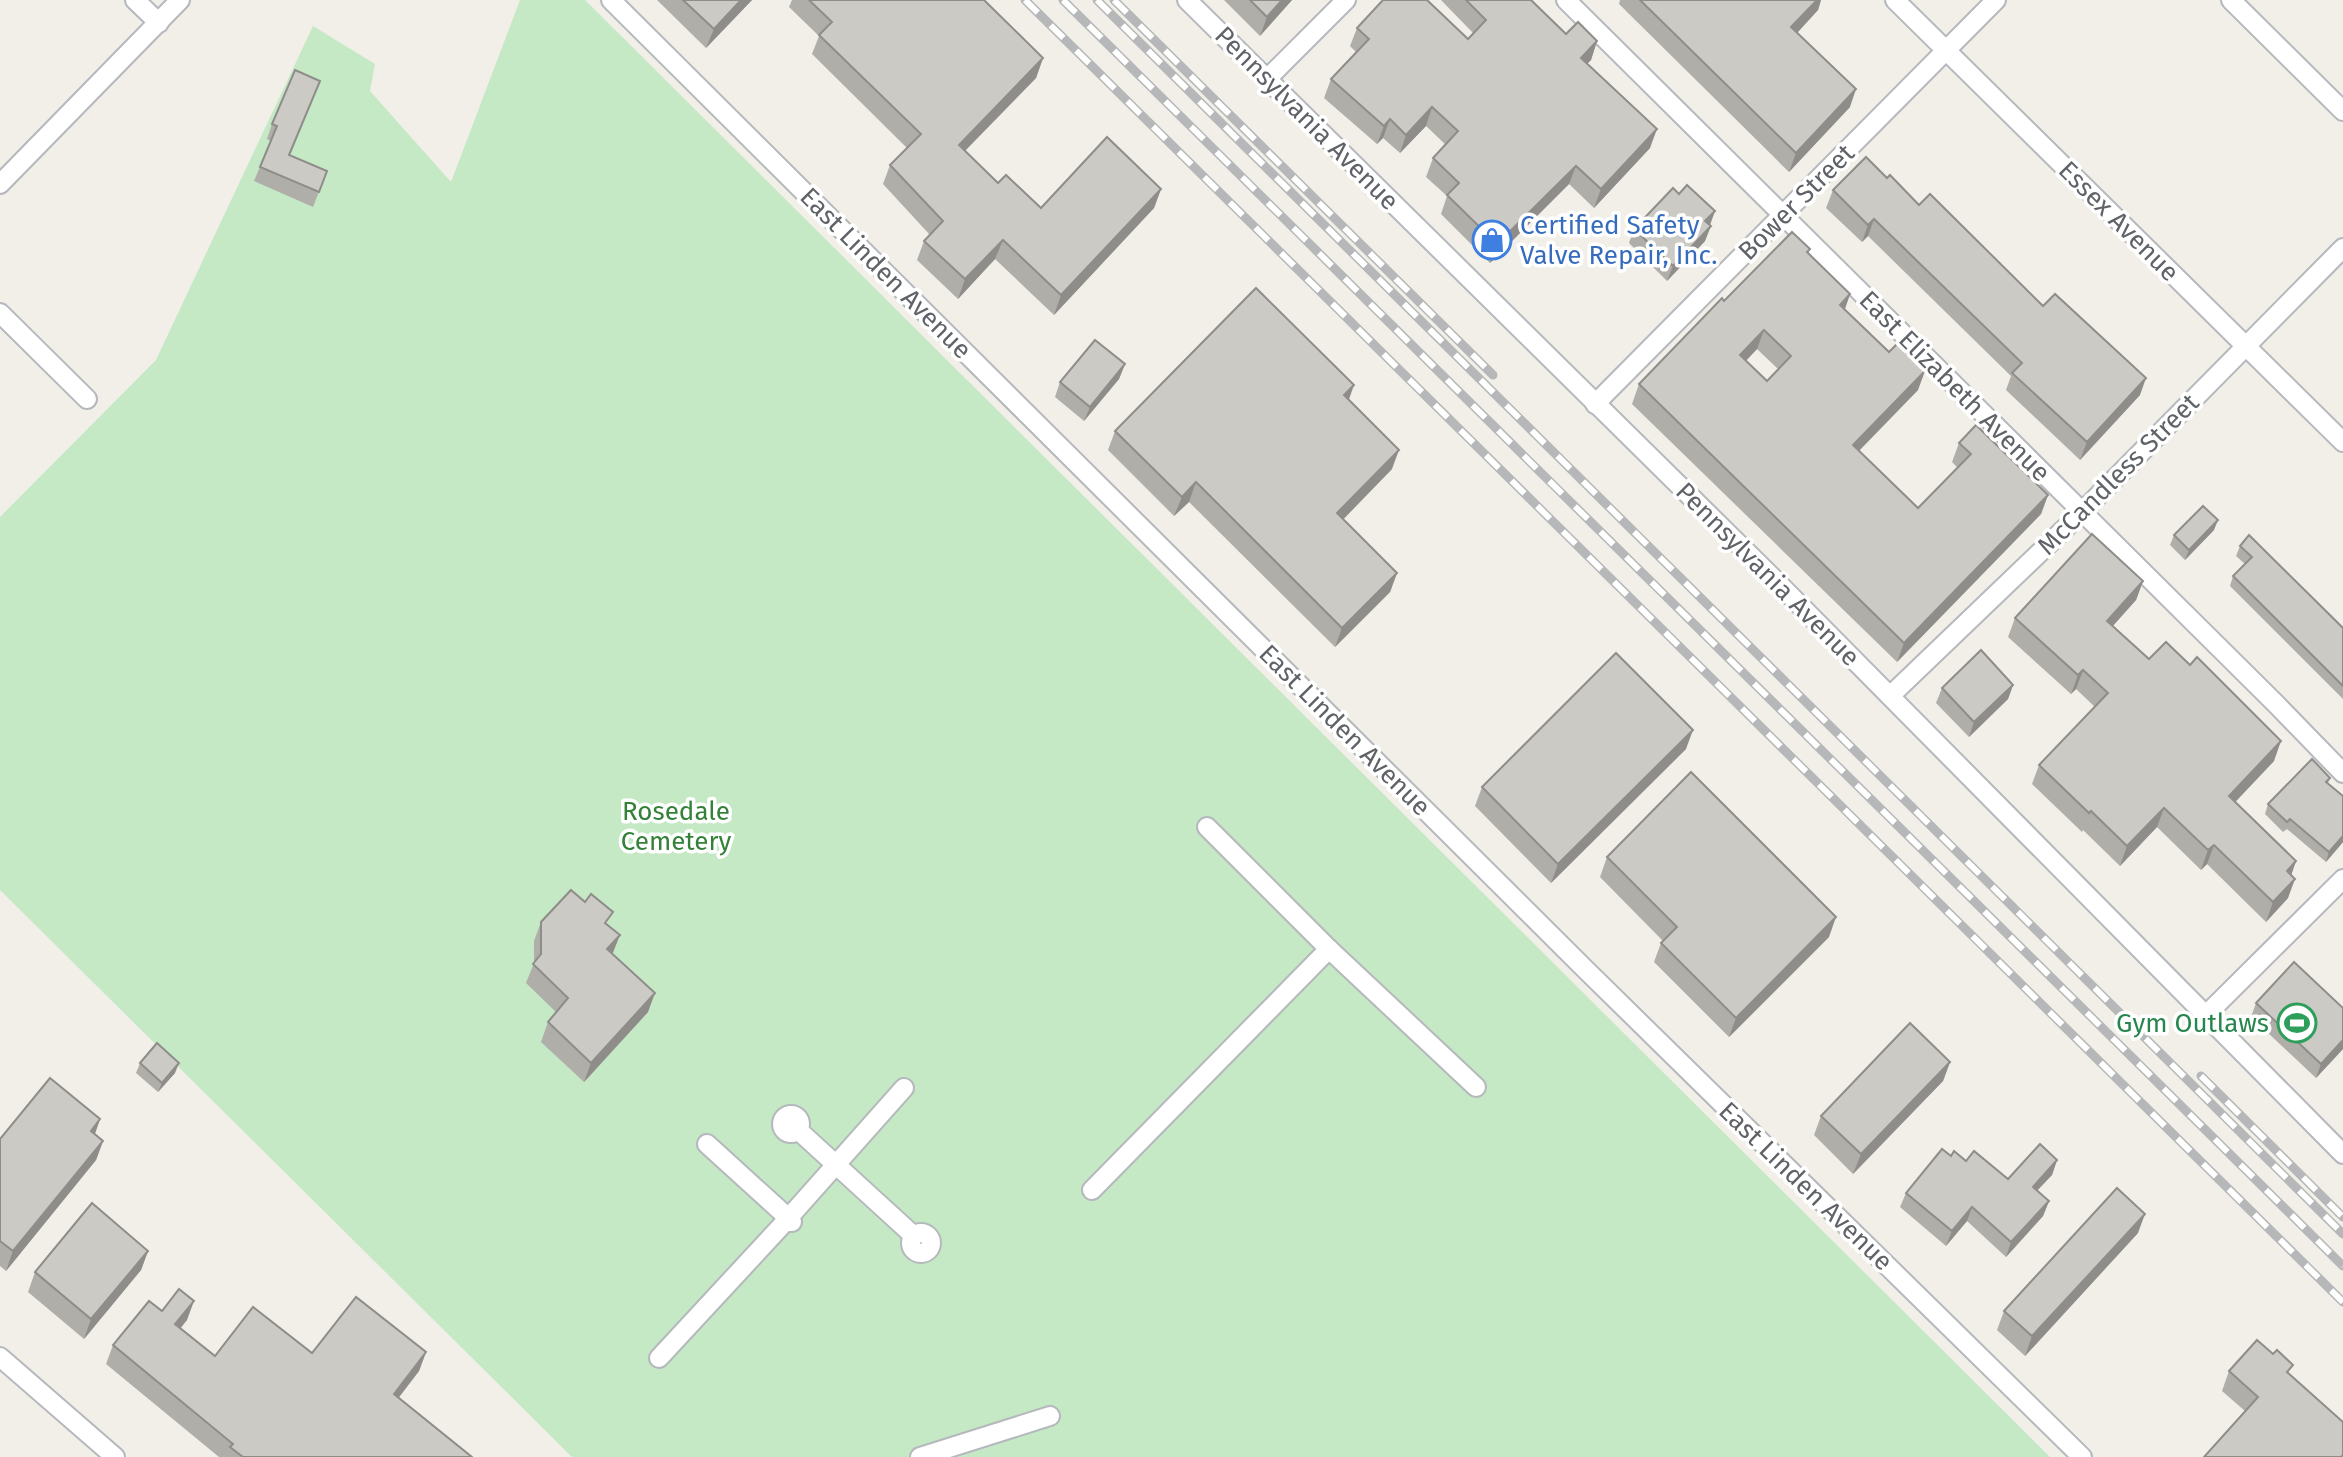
<svg xmlns="http://www.w3.org/2000/svg" width="2343" height="1457" viewBox="0 0 2343 1457" font-family="'Fira Sans',sans-serif">
<rect width="100%" height="100%" fill="#f1efe8"/>
<polygon fill="#c5e8c5" points="520,0 585,0 2050,1457 572,1457 0,890 0,517 156,360 313,26 375,64 370,91 451,182"/>
<g fill="none" stroke-linecap="round" stroke-linejoin="round">
<defs>
<g id="minor">
<polyline points="135,0 159,23"/>
<polyline points="611,0 1585,969 2082,1457"/>
<polyline points="1187,0 1772,577 2343,1154"/>
<polyline points="1566,0 2276,704 2343,773"/>
<polyline points="1895,0 2343,442"/>
<polyline points="2231,0 2343,111"/>
<polyline points="1267,79 1346,0"/>
<polyline points="0,184 180,0"/>
<polyline points="0,313 87,399"/>
<polyline points="1595,404 1996,0"/>
<polyline points="1890,696 2082,512 2343,248"/>
<polyline points="1207,827 1329,949 1476,1087"/>
<polyline points="2206,1015 2343,879"/>
<circle cx="791" cy="1124" r="9"/>
<polyline points="798,1130 914,1236"/>
<polyline points="707,1144 784,1214 785,1222 792,1222"/>
<polyline points="1092,1190 1329,949"/>
<polyline points="792,1214 904,1088"/>
<circle cx="921" cy="1243" r="10"/>
<polyline points="0,1357 115,1457"/>
<polyline points="659,1358 785,1222"/>
<polyline points="920,1457 1050,1416"/>
</g>
</defs>
<use href="#minor" stroke="#b5b8bc" stroke-width="22"/>
<use href="#minor" stroke="#fff" stroke-width="18"/>
<defs>
<g id="rail">
<polyline points="1025,0 2343,1302"/>
<polyline points="1063,0 2343,1266"/>
<polyline points="1097,0 2343,1234"/>
<polyline points="1114,0 1493,375"/>
<polyline points="2201,1076 2343,1217"/>
</g>
</defs>
<use href="#rail" stroke="#b6b7b8" stroke-width="9"/>
<use href="#rail" stroke="#fff" stroke-width="6" stroke-dasharray="18" stroke-linecap="butt"/>
</g>
<g fill="#afaea9" fill-rule="evenodd">
<polygon points="657,0 752,0 706,48"/>
<polygon points="792,0 984,0 1043,58 1036,78 965,151 998,183 1041,208 1161,189 1154,208 1054,315 995,259 958,299 917,260 924,241 930,235 883,184 890,165 907,148 812,54 819,36 789,7"/>
<polygon points="1224,0 1292,0 1260,36"/>
<polygon points="1441,0 1531,0 1566,34 1597,41 1591,60 1587,64 1650,148 1594,208 1569,184 1490,263 1441,214 1447,196 1426,177 1433,158 1446,145 1426,126 1400,153 1383,138 1377,144 1324,98 1331,79 1356,52 1350,46 1357,28 1468,39 1473,33"/>
<polygon points="1620,0 1821,0 1818,10 1797,33 1850,107 1789,172 1619,4"/>
<polygon points="320,81 290,155 327,171 313,207 254,181 271,141 267,139 272,124"/>
<polygon points="1887,178 2043,306 2140,395 2080,460 2006,390 2011,376 1868,236 1862,242 1826,208 1833,190"/>
<polygon points="1679,194 1715,211 1705,241 1667,281 1629,243 1634,229"/>
<path d="M1810,249l-2,4 42,41 -5,15 73,81 -59,61 59,57 40,-40 -6,-6 7,-19 89,52 -7,19 -144,148 -265,-258 7,-20 85,-83zM1757,349l21,20 -11,12 -21,-20z"/>
<polygon points="1125,364 1119,379 1084,421 1055,397 1060,382"/>
<polygon points="1349,400 1392,469 1343,519 1397,573 1390,592 1335,647 1189,502 1174,516 1108,450 1115,431"/>
<polygon points="2214,530 2185,560 2170,545 2174,535"/>
<polygon points="2240,546 2343,628 2343,699 2230,586 2233,576 2245,564 2236,556"/>
<polygon points="2143,581 2136,600 2113,626 2149,659 2274,761 2235,802 2296,861 2291,876 2288,898 2266,922 2207,864 2201,870 2157,827 2120,866 2083,830 2082,832 2032,784 2039,765 2095,707 2076,689 2071,694 2008,637 2015,618"/>
<polygon points="2013,685 2008,699 1969,737 1936,703 1942,688"/>
<polygon points="1686,749 1551,883 1475,806 1482,787"/>
<polygon points="2330,778 2328,783 2343,842 2326,862 2287,829 2283,832 2265,814 2268,804"/>
<polygon points="1607,857 1829,937 1729,1037 1654,962 1661,943 1663,941 1600,877"/>
<polygon points="541,922 608,925 613,955 648,1012 584,1082 541,1042 548,1022 556,1012 526,983 534,963 534,941"/>
<polygon points="2256,1003 2343,1008 2343,1049 2316,1078 2251,1017"/>
<polygon points="1950,1062 1943,1081 1853,1174 1814,1135 1821,1116"/>
<polygon points="140,1063 175,1073 158,1092 136,1073"/>
<polygon points="100,1119 95,1134 103,1141 96,1160 6,1271 0,1266 0,1139"/>
<polygon points="1951,1156 2008,1179 2057,1160 2052,1175 2037,1191 2049,1201 2043,1216 2006,1257 1967,1221 1946,1246 1900,1207 1906,1193"/>
<polygon points="2138,1233 2025,1356 1997,1330 2004,1311"/>
<polygon points="148,1251 141,1270 84,1339 28,1292 35,1272"/>
<polygon points="162,1311 187,1320 180,1328 215,1356 312,1353 426,1352 419,1371 398,1398 472,1457 219,1457 106,1364 113,1345"/>
<polygon points="2229,1371 2290,1374 2245,1411 2222,1391"/>
</g>
<g fill="#8f8d8a">
<polygon points="741,0 752,0 706,48 714,29"/>
<polygon points="1282,0 1292,0 1260,36 1267,17"/>
<polygon points="1817,0 1821,0 1818,10 1785,46 1791,27"/>
<polygon points="1597,41 1591,60 1574,77 1581,58"/>
<polygon points="1043,58 1036,78 952,164 959,145"/>
<polygon points="1856,89 1850,107 1789,172 1796,153"/>
<polygon points="1432,107 1426,126 1400,153 1406,135"/>
<polygon points="1390,119 1383,138 1377,144 1384,126"/>
<polygon points="1657,129 1650,148 1594,208 1601,189"/>
<polygon points="1576,166 1569,184 1490,263 1497,244"/>
<polygon points="1161,189 1154,208 1054,315 1061,295"/>
<polygon points="1715,211 1709,226 1705,221"/>
<polygon points="1874,219 1868,236 1862,242 1868,225"/>
<polygon points="1711,226 1705,241 1667,281 1673,266"/>
<polygon points="1003,240 995,259 958,299 965,279"/>
<polygon points="1850,294 1843,314 1840,305"/>
<polygon points="1764,330 1757,349 1733,374 1740,355"/>
<polygon points="1125,364 1119,379 1084,421 1090,407"/>
<polygon points="1925,371 1918,390 1846,464 1853,445"/>
<polygon points="2146,378 2140,395 2080,460 2087,442"/>
<polygon points="1354,385 1347,405 1344,395"/>
<polygon points="1399,450 1392,469 1330,533 1337,513"/>
<polygon points="1196,482 1189,502 1174,516 1182,497"/>
<polygon points="2048,495 2041,514 1897,662 1904,643"/>
<polygon points="2218,520 2214,530 2185,560 2189,550"/>
<polygon points="1397,573 1390,592 1335,647 1342,628"/>
<polygon points="2143,581 2136,600 2100,640 2107,621"/>
<polygon points="2083,670 2076,689 2071,694 2078,675"/>
<polygon points="2013,685 2008,699 1969,737 1974,722"/>
<polygon points="1693,730 1686,749 1551,883 1558,864"/>
<polygon points="2281,741 2274,761 2222,816 2229,796"/>
<polygon points="2164,808 2157,827 2120,866 2127,846"/>
<polygon points="2343,836 2343,842 2326,862 2329,852"/>
<polygon points="2214,845 2207,864 2201,870 2208,850"/>
<polygon points="2296,861 2289,881 2287,871"/>
<polygon points="2295,879 2288,898 2266,922 2273,902"/>
<polygon points="1836,917 1829,937 1729,1037 1736,1018"/>
<polygon points="620,935 612,955 607,949"/>
<polygon points="655,993 648,1012 584,1082 591,1063"/>
<polygon points="2343,1040 2343,1049 2316,1078 2321,1064"/>
<polygon points="1950,1062 1943,1081 1853,1174 1861,1154"/>
<polygon points="179,1063 175,1073 158,1092 162,1083"/>
<polygon points="100,1119 93,1139 91,1131"/>
<polygon points="103,1141 96,1160 6,1271 13,1251"/>
<polygon points="2057,1160 2052,1175 2027,1201 2033,1187"/>
<polygon points="2049,1201 2043,1216 2006,1257 2011,1242"/>
<polygon points="1972,1207 1967,1221 1946,1246 1952,1231"/>
<polygon points="2145,1214 2138,1233 2025,1356 2032,1336"/>
<polygon points="148,1251 141,1270 84,1339 91,1319"/>
<polygon points="194,1301 187,1320 169,1343 175,1324"/>
<polygon points="426,1352 419,1371 387,1413 394,1394"/>
</g>
<g fill="#cccac5" stroke="#8f8d8a" stroke-width="2" fill-rule="evenodd">
<polygon points="683,0 741,0 714,29"/>
<polygon points="809,0 984,0 1043,58 959,145 998,183 1006,175 1041,208 1107,137 1161,189 1061,295 1003,240 965,279 924,241 943,221 890,165 921,134 819,35 832,22"/>
<polygon points="1250,0 1282,0 1267,17"/>
<polygon points="1383,0 1427,0 1468,39 1486,20 1466,0 1531,0 1566,34 1578,22 1597,41 1581,58 1657,129 1601,189 1576,166 1497,244 1447,195 1459,183 1433,158 1458,131 1432,107 1406,135 1390,119 1384,126 1331,79 1369,39 1357,28"/>
<polygon points="1640,0 1817,0 1791,27 1856,89 1796,153"/>
<polygon points="295,70 320,81 289,155 327,171 319,192 260,167 277,126 272,124"/>
<polygon points="1866,157 1887,178 1890,175 1919,205 1930,194 2043,306 2055,294 2146,378 2087,442 2012,373 2022,363 1874,219 1868,225 1833,190"/>
<polygon points="1687,185 1715,211 1705,221 1711,226 1673,266 1634,229 1673,188 1679,194"/>
<path d="M1792,232l18,17 -3,3 43,42 -10,11 49,47 8,-8 28,27 -72,74 65,63 53,-54 -12,-11 17,-18 72,70 -144,148 -265,-259 83,-86 2,3zM1764,330l27,26 -24,25 -27,-26z"/>
<polygon points="1256,288 1354,385 1344,395 1399,450 1337,513 1397,573 1342,628 1196,482 1182,497 1115,431"/>
<polygon points="1095,340 1125,364 1090,407 1060,382"/>
<polygon points="2203,506 2218,520 2189,550 2174,535"/>
<polygon points="2092,534 2143,581 2107,621 2149,659 2166,642 2190,665 2197,657 2281,741 2229,796 2296,861 2287,871 2295,879 2273,902 2214,845 2208,850 2164,808 2127,846 2091,811 2089,813 2039,765 2108,693 2083,670 2078,675 2015,618"/>
<polygon points="2249,535 2343,628 2343,686 2233,576 2252,557 2240,546"/>
<polygon points="1981,650 2013,685 1974,722 1942,688"/>
<polygon points="1616,653 1693,730 1558,864 1482,787"/>
<polygon points="2312,759 2330,778 2326,782 2343,796 2343,836 2329,852 2290,819 2287,822 2268,804"/>
<polygon points="1691,772 1836,917 1736,1018 1661,943 1677,927 1607,857"/>
<polygon points="571,890 585,902 591,894 613,912 605,923 620,935 607,949 655,993 591,1063 548,1022 568,998 533,964 541,954 541,922"/>
<polygon points="2294,962 2343,1008 2343,1040 2321,1064 2256,1003"/>
<polygon points="1910,1023 1950,1062 1861,1154 1821,1116"/>
<polygon points="157,1043 179,1063 162,1083 140,1063"/>
<polygon points="50,1078 100,1119 91,1131 103,1141 13,1251 0,1241 0,1139"/>
<polygon points="2040,1144 2057,1160 2033,1187 2049,1201 2011,1242 1972,1207 1952,1231 1906,1193 1942,1149 1951,1156 1954,1151 1966,1161 1974,1151 2008,1179"/>
<polygon points="2117,1188 2145,1214 2032,1336 2004,1311"/>
<polygon points="92,1203 148,1251 91,1319 35,1272"/>
<polygon points="179,1289 194,1301 175,1324 215,1356 253,1307 312,1353 356,1297 426,1352 394,1394 472,1457 243,1457 230,1447 233,1444 113,1345 149,1301 162,1311"/>
<polygon points="2257,1340 2273,1354 2277,1350 2293,1365 2287,1372 2343,1422 2343,1455 2341,1457 2204,1457 2258,1397 2229,1371"/>
</g>
<defs>
<symbol id="shop-ring" viewBox="-11 -11 22 22"><circle r="9.5" fill="#fff" stroke="#3f7fe0" stroke-width="1.5"/><path d="M-5-2.5h2.3a2.7 3.5 0 0 1 5.4 0H5L5.5 6h-11ZM-1.5-2.5h3a1.5 2.3 0 0 0-3 0Z" fill="#3f7fe0"/></symbol>
<symbol id="stadium-ring" viewBox="-11 -11 22 22"><circle r="9.5" fill="#fff" stroke="#2e9e5b" stroke-width="1.5"/><path d="M0-5a6.5 5 0 1 0 0 10a6.5 5 0 1 0 0-10ZM-3.5-1.8h7v3.6h-7Z" fill="#2e9e5b"/></symbol>
</defs>
<g fill-rule="evenodd">
<use href="#shop-ring" x="1470" y="218" width="44" height="44"/>
<use href="#stadium-ring" x="2275" y="1001" width="44" height="44"/>
</g>
<g text-anchor="middle" stroke-width="7" stroke-linejoin="round" paint-order="stroke">
<g font-size="26" fill="#5f6368" stroke="#fff">
<text transform="translate(1307 118) rotate(45)" y="9">Pennsylvania Avenue</text>
<text transform="translate(1796 202) rotate(-45)" y="9">Bower Street</text>
<text transform="translate(2119 221) rotate(45)" y="9">Essex Avenue</text>
<text transform="translate(886 273) rotate(45)" y="9">East Linden Avenue</text>
<text transform="translate(1955 386) rotate(45)" y="9">East Elizabeth Avenue</text>
<text transform="translate(2118 474) rotate(-45)" y="9">McCandless Street</text>
<text transform="translate(1768 574) rotate(45)" y="9">Pennsylvania Avenue</text>
<text transform="translate(1345 730) rotate(45)" y="9">East Linden Avenue</text>
<text transform="translate(1806 1186) rotate(44)" y="9">East Linden Avenue</text>
</g>
<g font-size="26" fill="#366cbe" stroke="#fff" text-anchor="start">
<text x="1520" y="234">Certified Safety<tspan x="1520" dy="30">Valve Repair, Inc.</tspan></text>
</g>
<g font-size="26" fill="#348238" stroke="#fff">
<text x="676" y="820">Rosedale<tspan x="676" dy="30">Cemetery</tspan></text>
</g>
<g font-size="26" fill="#27864d" stroke="#fff" text-anchor="end">
<text x="2269" y="1032">Gym Outlaws</text>
</g>
</g>
</svg>
